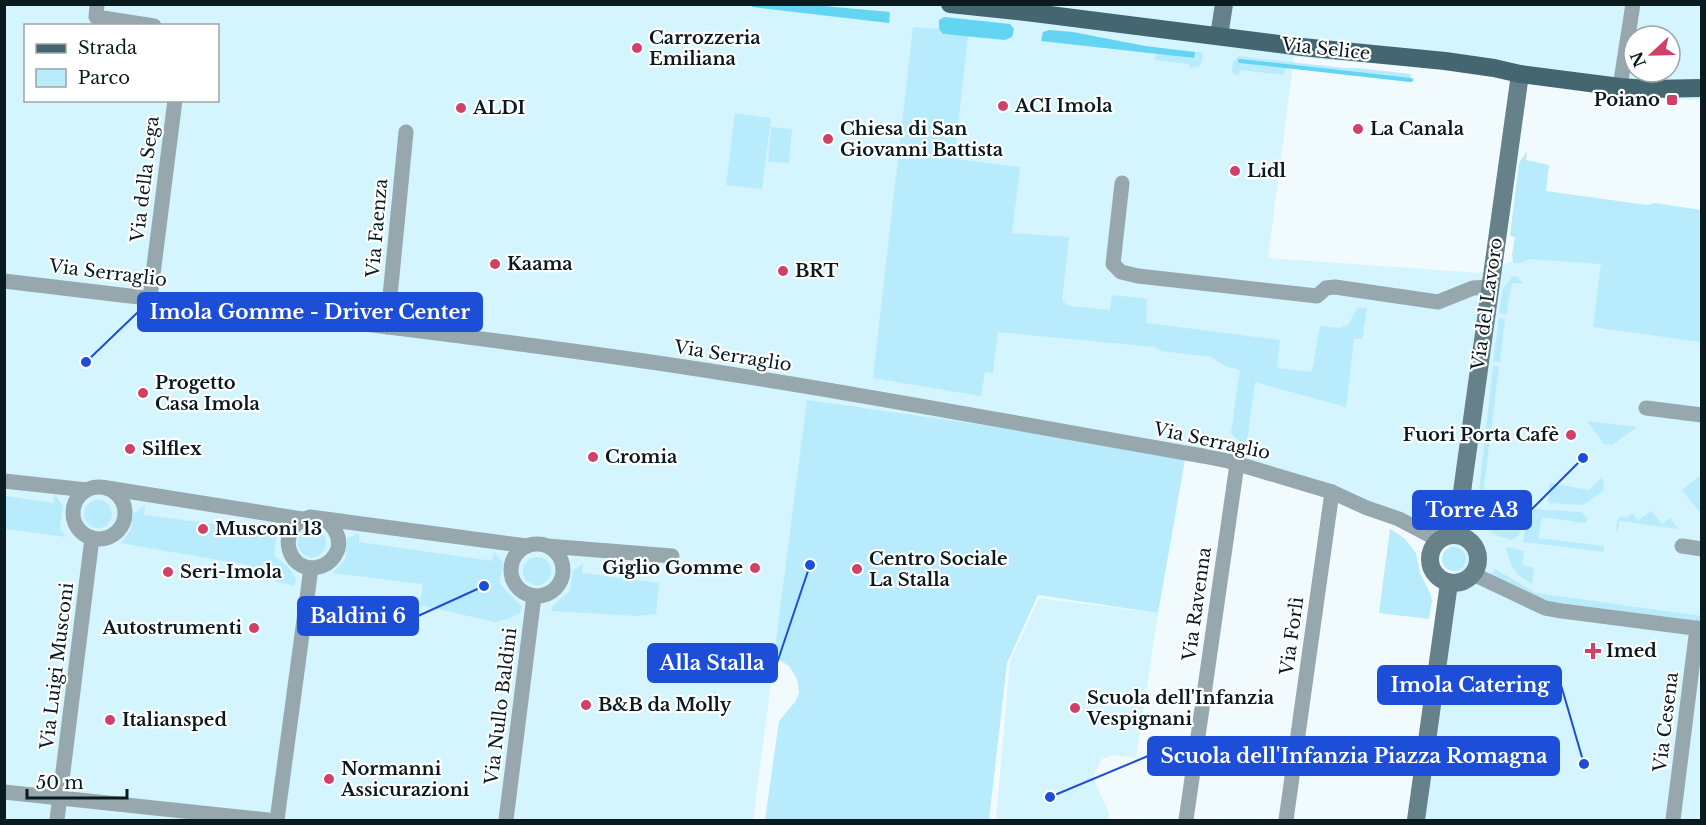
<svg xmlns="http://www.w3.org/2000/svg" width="1706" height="825" viewBox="0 0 1706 825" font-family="'Libre Baskerville',serif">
<rect width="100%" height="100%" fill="#f1fafd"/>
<g fill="#d4f4fe" fill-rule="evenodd">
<path d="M5,5h1696v95l-21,-1 -184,-26 -202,-16 -26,201 213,15 46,-17 174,4v560h-277l33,-266 -33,-25 -157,-56 -459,-72 -55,419h-748zM26,26h192v74h-192zM1634,36h36v36h-36z"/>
<polygon points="1039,598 1158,613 1136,758 1113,755 1102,759 1094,773 1095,782 1109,813 1108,820 996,820 1010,661"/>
</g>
<g fill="#b8ebfb">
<polygon points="913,27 939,29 944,35 968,36 954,159 1020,167 1012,233 1069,237 1062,300 1068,306 1110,310 1112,295 1147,299 1146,323 1280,340 1277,368 1312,372 1320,326 1340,328 1349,324 1357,308 1367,308 1362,339 1354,339 1346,407 1255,382 1246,449 1231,433 1240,370 1225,366 1211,357 1161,351 1154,347 998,332 993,373 985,372 981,396 873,378"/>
<path d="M1195,52l8,1c-1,11 -1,16 -14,14v-3l-34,-4 1,-6 38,4z"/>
<polygon points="1238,56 1343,68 1357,68 1411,74 1409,82 1285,68 1284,75 1240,70 1239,75 1234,74 1232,72 1233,62"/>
<polygon points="735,113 771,118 762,189 726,185"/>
<polygon points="771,127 792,129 789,163 768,162"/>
<polygon points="1527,151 1526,160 1549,165 1546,191 1647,205 1655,203 1701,210 1701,342 1593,327 1601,264 1529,259 1521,263 1513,263 1512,254 1515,237 1510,236 1519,163"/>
<polygon points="1511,276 1518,277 1523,284 1512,283 1506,315 1499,313 1503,289 1510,280"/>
<polygon points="1499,318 1505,319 1500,362 1493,361"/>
<path d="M1493,366l6,1 -18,144 5,7 27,5 2,-16 8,2 1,5 -5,21 -7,5c-21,-6 -29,-9 -35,-31z"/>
<polygon points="807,400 1186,454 1158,613 1038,595 1007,663 989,820 765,820 779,721 795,702 799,693 797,679 789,666 774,656"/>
<polygon points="1587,421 1637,427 1612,445 1604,444"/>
<polygon points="1701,475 1701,512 1699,511 1682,490"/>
<polygon points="1601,478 1604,483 1603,491 1583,505 1548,503 1550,483 1589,490"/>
<polygon points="55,494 63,507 60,528 66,537 5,529 5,496 53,503"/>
<circle cx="98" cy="514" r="14"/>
<polygon points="145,505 144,515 268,531 269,522 277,532 274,555 289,568 296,579 294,586 256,577 247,565 121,543 131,530 133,514"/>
<polygon points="1533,509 1582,512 1588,520 1585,523 1542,517 1538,538 1604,546 1604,552 1523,542 1528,518"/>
<polygon points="1651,511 1662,524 1670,518 1678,529 1619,521 1618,531 1616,531 1617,521 1620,517 1628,517 1632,513 1638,521"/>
<circle cx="312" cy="543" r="14"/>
<polygon points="1390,529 1404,538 1416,553 1420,573 1430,593 1432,601 1429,619 1379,613"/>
<polygon points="359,533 359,542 492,561 494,552 503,563 499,583 522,607 520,613 510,618 495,622 420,605 423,584 333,573 346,558 347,539"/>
<path d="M1506,547l18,4 -2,14 12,3 -2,16c-20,-12 -20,-16 -26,-37z"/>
<circle cx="1454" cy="559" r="12"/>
<circle cx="537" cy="571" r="14"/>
<polygon points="583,563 582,573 659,583 656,614 638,616 551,611 553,605 570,591 573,571"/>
<polygon points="1495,569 1536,593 1701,616 1701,622 1548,601 1508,585 1491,574"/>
</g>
<g fill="#64d4f3">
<polygon points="752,5 813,5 890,12 889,23 752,7"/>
<polygon points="944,17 1010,24 1014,29 1012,37 1005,40 943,34 939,29 939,20"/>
<polygon points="1049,30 1073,32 1145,46 1195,52 1194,58 1041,41 1043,32"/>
</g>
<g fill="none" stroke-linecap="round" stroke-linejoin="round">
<polyline stroke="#64d4f3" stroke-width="4" points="1240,61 1411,80"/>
<g stroke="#96a8ae" stroke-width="15">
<polyline points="97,4 96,17 154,26"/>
<polyline points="1620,87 1633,4"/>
<polyline points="1122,183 1113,264 1121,272 1138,276 1317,296 1326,288 1335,287 1438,302 1473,288 1489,287"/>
<path d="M4,281c216,26 432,50 647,81 184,27 368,62 552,94l25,5 104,31 35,16 32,11 40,21"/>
<polyline points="150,298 175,100"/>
<polyline points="387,327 406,132"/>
<polyline points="1646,408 1702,415"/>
<polyline points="4,481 87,490"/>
<circle cx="99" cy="513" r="26"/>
<polyline points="107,488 302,519"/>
<path d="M326,520c9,8 15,17 12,29 -3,8 -8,14 -16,17 -33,12 -50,-38 -12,-49l217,29"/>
<circle cx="537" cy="570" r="26"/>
<polyline points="547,546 672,556"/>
<polyline points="1682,546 1702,549"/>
<polyline points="1473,574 1545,608 1562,611 1702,629"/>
<polyline points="4,792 268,820"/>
<polyline points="57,820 92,538"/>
<polyline points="277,820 311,568"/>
<polyline points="506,820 534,596"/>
<polyline points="1186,820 1237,464"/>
<polyline points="1286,820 1332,492"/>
<polyline points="1673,820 1697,628"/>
</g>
<g stroke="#66818a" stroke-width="18">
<polyline points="1219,36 1224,4"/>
<polyline points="1456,535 1520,74"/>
<circle cx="1454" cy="559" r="24"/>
<polyline points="1416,820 1449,583"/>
</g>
<polyline stroke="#446670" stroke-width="18" points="950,4 1034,13 1302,47 1445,61 1494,68 1520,74 1620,87 1648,89 1702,88"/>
</g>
<g fill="#d04167" stroke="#fff" stroke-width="2">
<circle cx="637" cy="48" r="6"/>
<rect x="1666" y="94" width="12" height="12" rx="3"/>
<circle cx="1003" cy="106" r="6"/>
<circle cx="461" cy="108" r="6"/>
<circle cx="1358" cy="129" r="6"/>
<circle cx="828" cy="139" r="6"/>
<circle cx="1235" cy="171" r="6"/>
<circle cx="495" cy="264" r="6"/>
<circle cx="783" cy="271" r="6"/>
<circle cx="143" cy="393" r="6"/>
<circle cx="1571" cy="435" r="6"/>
<circle cx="130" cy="449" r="6"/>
<circle cx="593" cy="457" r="6"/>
<circle cx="203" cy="529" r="6"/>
<circle cx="755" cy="568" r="6"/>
<circle cx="857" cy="569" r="6"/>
<circle cx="168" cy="572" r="6"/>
<circle cx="254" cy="628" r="6"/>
<path d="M1590 642h6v6h6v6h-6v6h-6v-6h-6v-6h6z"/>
<circle cx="586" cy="705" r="6"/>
<circle cx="1075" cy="708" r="6"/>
<circle cx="110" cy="720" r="6"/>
<circle cx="329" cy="779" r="6"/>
</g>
<g text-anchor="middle" stroke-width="4.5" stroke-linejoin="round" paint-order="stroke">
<g font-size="18" font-weight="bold" fill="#0a1b20" stroke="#fff" text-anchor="start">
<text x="649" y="44">Carrozzeria<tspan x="649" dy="21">Emiliana</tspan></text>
<text x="1660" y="106" text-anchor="end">Poiano</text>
<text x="1015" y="112">ACI Imola</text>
<text x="473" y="114">ALDI</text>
<text x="840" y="135">Chiesa di San<tspan x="840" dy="21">Giovanni Battista</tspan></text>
<text x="1370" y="135">La Canala</text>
<text x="1247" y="177">Lidl</text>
<text x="507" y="270">Kaama</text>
<text x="795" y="277">BRT</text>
<text x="155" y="389">Progetto<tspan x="155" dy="21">Casa Imola</tspan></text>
<text x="1559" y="441" text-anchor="end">Fuori Porta Cafè</text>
<text x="142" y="455">Silflex</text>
<text x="605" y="463">Cromia</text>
<text x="215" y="535">Musconi 13</text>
<text x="869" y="565">Centro Sociale<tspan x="869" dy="21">La Stalla</tspan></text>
<text x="743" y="574" text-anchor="end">Giglio Gomme</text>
<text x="180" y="578">Seri-Imola</text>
<text x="242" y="634" text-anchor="end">Autostrumenti</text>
<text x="1606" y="657">Imed</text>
<text x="1087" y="704">Scuola dell'Infanzia<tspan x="1087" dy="21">Vespignani</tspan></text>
<text x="598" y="711">B&amp;B da Molly</text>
<text x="122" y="726">Italiansped</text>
<text x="341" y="775">Normanni<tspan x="341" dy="21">Assicurazioni</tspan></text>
</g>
<g font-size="18" fill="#0a1b20" stroke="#fff">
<text transform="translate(1326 49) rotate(6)" y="6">Via Selice</text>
<text transform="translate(145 179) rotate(-83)" y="6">Via della Sega</text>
<text transform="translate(377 228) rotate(-85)" y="6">Via Faenza</text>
<text transform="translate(108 273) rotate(7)" y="6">Via Serraglio</text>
<text transform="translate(1487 304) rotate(-82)" y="6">Via del Lavoro</text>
<text transform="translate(733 356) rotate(9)" y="6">Via Serraglio</text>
<text transform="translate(1212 441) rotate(12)" y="6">Via Serraglio</text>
<text transform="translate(1197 604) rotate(-82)" y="6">Via Ravenna</text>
<text transform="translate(1292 636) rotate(-82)" y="6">Via Forlì</text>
<text transform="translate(57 666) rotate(-83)" y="6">Via Luigi Musconi</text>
<text transform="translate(501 706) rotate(-83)" y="6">Via Nullo Baldini</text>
<text transform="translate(1666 722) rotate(-83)" y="6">Via Cesena</text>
</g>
</g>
<path fill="none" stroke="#1d4ed8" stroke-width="2" d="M86 362L138 312M1583 458L1531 510M484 586L418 616M810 565L777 663M1584 764L1561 685M1050 797L1148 756"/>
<g fill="#1d4ed8" stroke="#fff" stroke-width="2">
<circle cx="86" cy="362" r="6"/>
<circle cx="1583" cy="458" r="6"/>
<circle cx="484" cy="586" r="6"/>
<circle cx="810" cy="565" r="6"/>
<circle cx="1584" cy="764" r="6"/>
<circle cx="1050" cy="797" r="6"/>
</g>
<g fill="#1d4ed8" stroke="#1d4ed8" stroke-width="2">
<rect x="138" y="293" width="344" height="38" rx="6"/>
<rect x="1413" y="491" width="118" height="38" rx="6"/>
<rect x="298" y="597" width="120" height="38" rx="6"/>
<rect x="648" y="644" width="129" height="38" rx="6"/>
<rect x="1378" y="666" width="183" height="38" rx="6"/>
<rect x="1148" y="737" width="411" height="38" rx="6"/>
</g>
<g font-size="20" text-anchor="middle" font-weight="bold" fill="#fff">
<text x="310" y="319">Imola Gomme - Driver Center</text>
<text x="1472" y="517">Torre A3</text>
<text x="358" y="623">Baldini 6</text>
<text x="712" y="670">Alla Stalla</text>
<text x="1470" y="692">Imola Catering</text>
<text x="1354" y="763">Scuola dell'Infanzia Piazza Romagna</text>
</g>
<rect width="1706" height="825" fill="none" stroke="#0a1b20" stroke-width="12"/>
<rect x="24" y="24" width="195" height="78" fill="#ffffff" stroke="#9da4a6" stroke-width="1.5"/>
<rect x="36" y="44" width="30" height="9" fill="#446670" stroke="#9da4a6" stroke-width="1.5"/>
<text x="78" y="54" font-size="18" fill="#0a1b20">Strada</text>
<rect x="36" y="69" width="30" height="18" fill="#b8ebfb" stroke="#9da4a6" stroke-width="1.5"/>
<text x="78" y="84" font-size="18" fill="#0a1b20">Parco</text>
<g transform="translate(1652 54) rotate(248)"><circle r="28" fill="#ffffff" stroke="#9da4a6" stroke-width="1.5"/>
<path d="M0-4.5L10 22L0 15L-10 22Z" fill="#d04167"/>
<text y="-9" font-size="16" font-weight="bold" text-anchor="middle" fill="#0a1b20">N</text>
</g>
<path d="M27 789v9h100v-9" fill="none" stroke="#0a1b20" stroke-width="3"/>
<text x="36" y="789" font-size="18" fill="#0a1b20" stroke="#ffffff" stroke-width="4.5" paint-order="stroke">50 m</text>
</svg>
